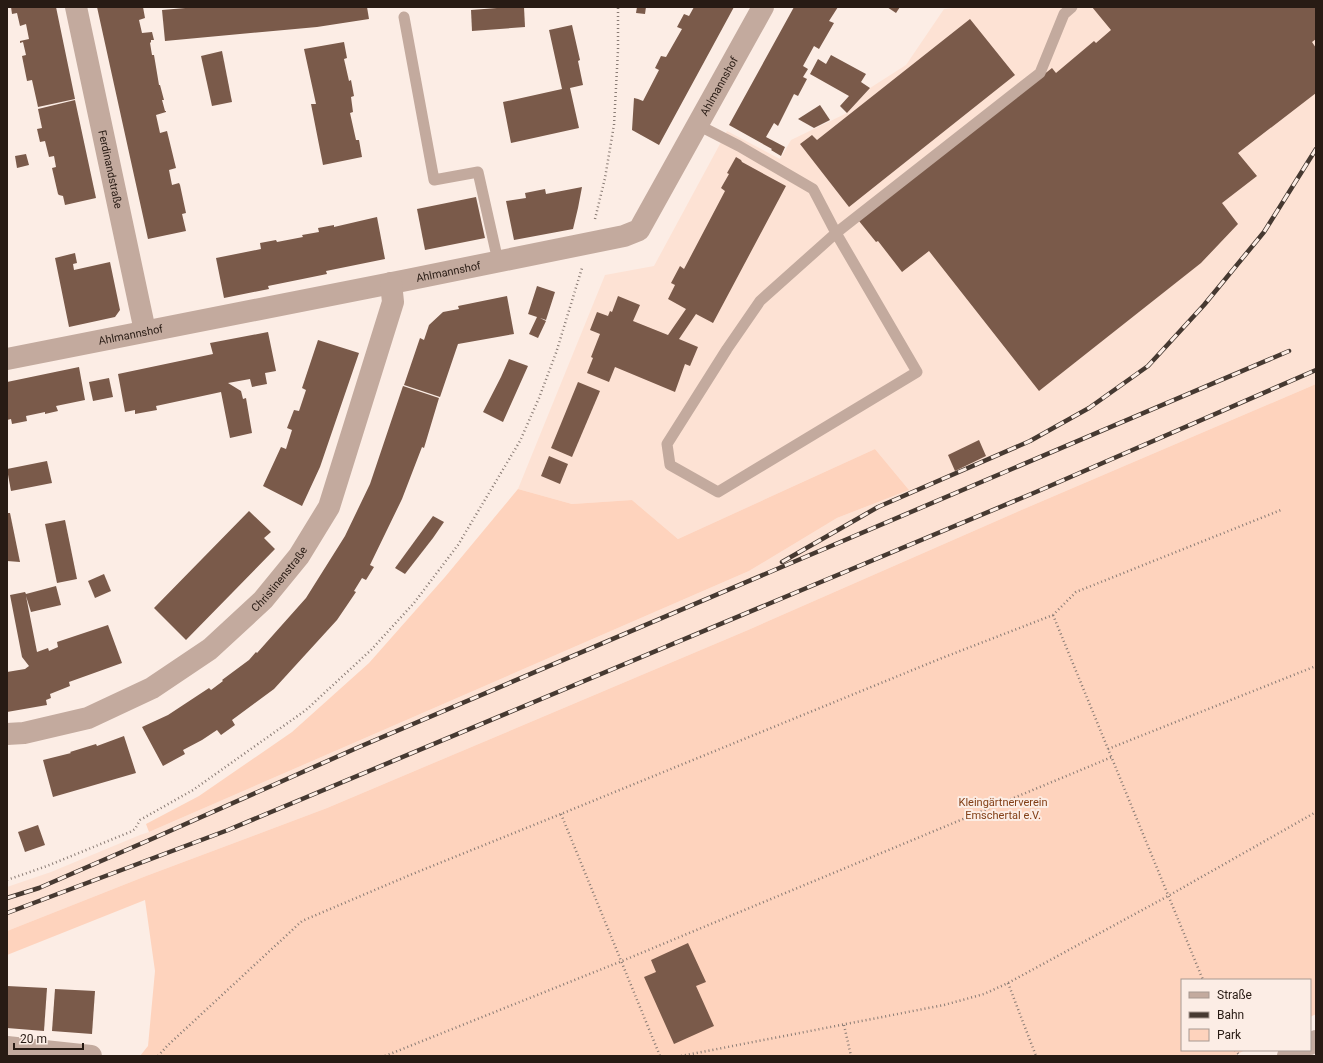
<svg xmlns="http://www.w3.org/2000/svg" width="1323" height="1063" viewBox="0 0 1323 1063" font-family="Roboto,sans-serif">
<rect width="100%" height="100%" fill="#fcede5"/>
<polygon fill="#fde2d4" points="962,7 1316,7 1316,384 1019,511 748,630 327,808 146,876 7,931 7,887 51,872 140,835 149,832 749,571 837,518 909,490 875,449 678,539 632,500 572,504 518,489 605,275 654,266 727,131 780,159 791,140 847,113 870,88 906,65 944,9"/>
<g fill="#fed3bd">
<polygon points="1316,384 1316,1014 1310,1017 1310,980 1182,980 1182,1050 1245,1050 1234,1056 140,1056 148,1046 155,971 145,900 7,955 7,931 146,876 327,808 748,630 1019,511"/>
<polygon points="875,449 909,490 837,518 749,571 149,832 146,824 199,796 292,732 369,663 445,577 518,489 572,504 632,500 678,539"/>
</g>
<g fill="#7a5a4a">
<polygon points="11,7 56,7 75,99 38,107 32,80 27,81 22,56 26,55 23,42 20,43 20,41 29,39 26,24 20,26 17,13 12,14"/>
<polygon points="97,7 143,7 145,18 139,20 142,33 152,32 154,40 151,40 151,42 150,43 152,55 154,55 159,85 160,85 164,100 162,100 165,111 166,111 166,112 156,115 160,133 167,131 176,168 169,170 172,185 179,183 180,185 186,213 182,214 186,231 148,239"/>
<polygon points="197,7 367,7 369,19 317,27 165,41 162,10"/>
<polygon points="510,7 524,7 525,27 472,31 471,10"/>
<polygon points="637,7 646,7 645,14 636,13"/>
<polygon points="694,7 734,7 659,145 632,130 634,98 638,99 643,101 659,70 655,68 661,56 666,57 682,29 677,27 684,14 689,16"/>
<polygon points="794,7 838,7 829,21 834,23 819,49 814,46 803,66 808,69 803,77 807,79 798,96 794,94 778,126 774,123 766,137 785,147 781,156 771,150 772,149 729,125"/>
<polygon points="887,7 900,7 896,13"/>
<polygon points="1092,7 1315,7 1316,9 1316,39 1312,42 1316,48 1316,93 1238,153 1257,176 1222,203 1238,224 1201,263 1039,391 929,251 902,272 878,241 876,242 859,221 1052,68 1056,73 1094,41 1096,43 1111,30"/>
<polygon points="970,19 1015,75 849,207 800,144 812,135 817,140"/>
<polygon points="572,25 580,60 578,61 583,85 570,88 579,128 511,143 503,102 562,89 549,30"/>
<polygon points="344,42 347,58 344,59 349,81 351,80 354,96 351,97 353,112 350,113 356,140 359,140 362,157 323,165 311,104 316,104 304,49"/>
<polygon points="222,51 232,102 212,106 201,56"/>
<polygon points="831,55 866,74 861,82 870,88 847,113 840,106 849,96 810,74 818,59 826,64"/>
<polygon points="75,100 96,198 65,205 63,196 59,195 58,194 52,168 56,167 54,156 49,157 45,141 40,142 37,129 42,128 38,109"/>
<polygon points="820,105 830,120 814,128 798,119"/>
<polygon points="26,154 29,165 17,168 15,156"/>
<polygon points="736,157 741,160 742,162 786,186 713,323 696,314 679,339 698,347 690,366 685,364 675,392 615,367 609,382 587,373 593,358 591,357 600,334 590,330 597,312 608,316 610,311 612,312 618,296 640,305 633,321 668,335 686,309 668,299 675,285 671,283 680,266 684,269 725,191 721,188 729,174 727,173"/>
<polygon points="582,187 578,208 573,229 514,240 506,201 526,198 525,193 545,189 546,194"/>
<polygon points="476,197 485,238 425,250 417,209"/>
<polygon points="377,217 385,259 326,271 327,274 268,286 269,289 224,298 216,258 261,249 260,243 276,240 277,242 303,237 302,235 319,232 318,228 334,225 334,227"/>
<polygon points="75,253 77,263 73,264 74,270 110,262 120,310 115,317 69,327 55,258"/>
<polygon points="537,286 555,292 546,320 540,318 546,321 538,338 529,334 537,317 528,314"/>
<polygon points="507,296 514,334 458,344 440,397 404,385 420,338 424,340 429,325 443,312 459,309 458,306"/>
<polygon points="268,332 276,371 265,373 267,384 252,387 250,379 228,383 241,391 243,399 246,398 252,433 230,438 221,392 156,406 157,410 135,414 135,410 125,412 118,374 213,354 210,343"/>
<polygon points="318,340 359,353 320,467 302,506 263,486 281,447 286,449 292,430 287,428 294,410 299,411 306,390 302,388"/>
<polygon points="509,359 528,366 503,422 483,412 501,377"/>
<polygon points="79,367 85,400 56,406 58,411 45,414 45,412 26,416 27,421 12,424 11,419 7,420 7,382"/>
<polygon points="109,378 113,397 93,401 89,382"/>
<polygon points="578,382 600,391 572,457 551,448"/>
<polygon points="403,386 439,398 424,448 422,447 402,499 370,565 374,567 366,580 362,578 354,591 356,592 337,620 274,689 232,720 235,725 221,735 217,730 202,740 183,750 185,754 163,766 142,727 168,715 209,688 211,690 223,681 222,680 249,660 256,652 257,653 306,598 345,536 370,484"/>
<polygon points="979,440 986,456 955,471 948,455"/>
<polygon points="549,456 568,464 560,484 541,476"/>
<polygon points="47,461 52,483 11,491 7,469"/>
<polygon points="249,511 271,532 264,538 275,549 186,640 154,608"/>
<polygon points="7,513 10,513 20,562 7,561"/>
<polygon points="433,516 444,522 433,538 405,574 395,568"/>
<polygon points="65,520 77,579 57,583 45,524"/>
<polygon points="104,574 111,591 95,598 88,581"/>
<polygon points="56,586 61,605 31,612 26,596 37,652 48,648 49,651 58,647 57,642 108,625 122,663 69,682 70,686 50,694 51,698 46,700 47,705 7,712 7,672 25,669 29,666 22,657 10,595 25,592 26,594"/>
<polygon points="124,736 136,773 53,797 43,760 71,753 70,752 96,744 97,746"/>
<polygon points="38,825 45,845 25,852 18,832"/>
<polygon points="688,943 706,982 696,986 714,1026 674,1044 644,977 656,972 651,960"/>
<polygon points="7,986 47,988 44,1031 7,1028"/>
<polygon points="55,989 95,991 92,1034 52,1031"/>
</g>
<g fill="none" stroke-linecap="round" stroke-linejoin="round">
<g stroke="#897b74" stroke-width="2.5" stroke-dasharray="1 3" stroke-linecap="butt">
<polyline points="595,219 605,178 614,125 618,50 618,7"/>
<polyline points="1053,615 1203,980"/>
<polyline points="1108,749 1316,666"/>
<polyline points="561,814 660,1056"/>
<polyline points="7,880 47,866 130,832 135,829 140,820 193,790 306,710 371,650 414,603 458,545 520,441 539,398 556,353 582,268"/>
<polyline points="1008,983 1036,1056"/>
<polyline points="844,1025 851,1056"/>
<polyline points="1235,1050 1240,1056"/>
<polyline points="158,1056 167,1046 302,921 410,875 561,814 942,658 1053,615 1076,592 1281,510"/>
<polyline points="385,1056 622,961 1112,757"/>
<polyline points="681,1056 944,1005 984,994 1008,983 1168,896 1316,812"/>
</g>
<g stroke="#c3aa9e" stroke-width="11">
<polyline points="404,17 434,180 478,172 498,261"/>
<polyline points="698,125 739,146 813,189 836,233 917,372 718,492 670,465 667,444 727,349 760,301 836,233 1040,73 1064,14 1072,7"/>
</g>
<g stroke="#c3aa9e" stroke-width="22">
<path id="s1" d="M76,7l69,324"/>
<path id="s2" d="M7,359l400,-79 217,-44 15,-6 124,-223"/>
<path id="s3" d="M7,734l17,-1 64,-15 64,-30 58,-39 53,-49 36,-44 30,-49 64,-205 -2,-19"/>
<polyline points="1310,1044 1316,1041"/>
<polyline points="7,1047 91,1056"/>
<polyline points="1288,1056 1299,1050"/>
</g>
<defs>
<g id="rail">
<polyline points="782,562 878,507 1030,441 1089,408 1148,366 1204,305 1264,232 1316,149"/>
<polyline points="7,898 39,888 154,838 359,747 1289,351"/>
<polyline points="7,913 228,830 1036,492 1316,370"/>
</g>
</defs>
<use href="#rail" stroke="#463931" stroke-width="4.5"/>
<use href="#rail" stroke="#fcede5" stroke-width="3" stroke-dasharray="9" stroke-linecap="butt"/>
</g>
<g text-anchor="middle" stroke-width="4" stroke-linejoin="round" paint-order="stroke">
<g font-size="11" fill="#281b14" stroke="#fcede5">
<text dy="4" stroke="none"><textPath href="#s2" startOffset="810">Ahlmannshof</textPath></text>
<text dy="4" stroke="none"><textPath href="#s1" startOffset="166">Ferdinandstraße</textPath></text>
<text dy="4" stroke="none"><textPath href="#s2" startOffset="450">Ahlmannshof</textPath></text>
<text dy="4" stroke="none"><textPath href="#s2" startOffset="126">Ahlmannshof</textPath></text>
<text dy="4" stroke="none"><textPath href="#s3" startOffset="322">Christinenstraße</textPath></text>
</g>
<g font-size="11" fill="#823f16" stroke="#fcede5">
<text x="1003" y="806">Kleingärtnerverein<tspan x="1003" dy="13">Emschertal e.V.</tspan></text>
</g>
</g>
<rect width="1323" height="1063" fill="none" stroke="#281b14" stroke-width="16"/>
<rect x="1181" y="979" width="130" height="72" fill="#fcede5" stroke="#a79991"/>
<rect x="1189" y="992" width="20" height="6" fill="#c3aa9e" stroke="#a79991"/>
<text x="1217" y="999" font-size="12" fill="#281b14">Straße</text>
<rect x="1189" y="1012" width="20" height="6" fill="#463931" stroke="#a79991"/>
<text x="1217" y="1019" font-size="12" fill="#281b14">Bahn</text>
<rect x="1189" y="1029" width="20" height="12" fill="#fed3bd" stroke="#a79991"/>
<text x="1217" y="1039" font-size="12" fill="#281b14">Park</text>
<path d="M14 1043v6h69v-6" fill="none" stroke="#281b14" stroke-width="2"/>
<text x="20" y="1043" font-size="12" fill="#281b14" stroke="#fcede5" stroke-width="3" paint-order="stroke">20 m</text>
</svg>
